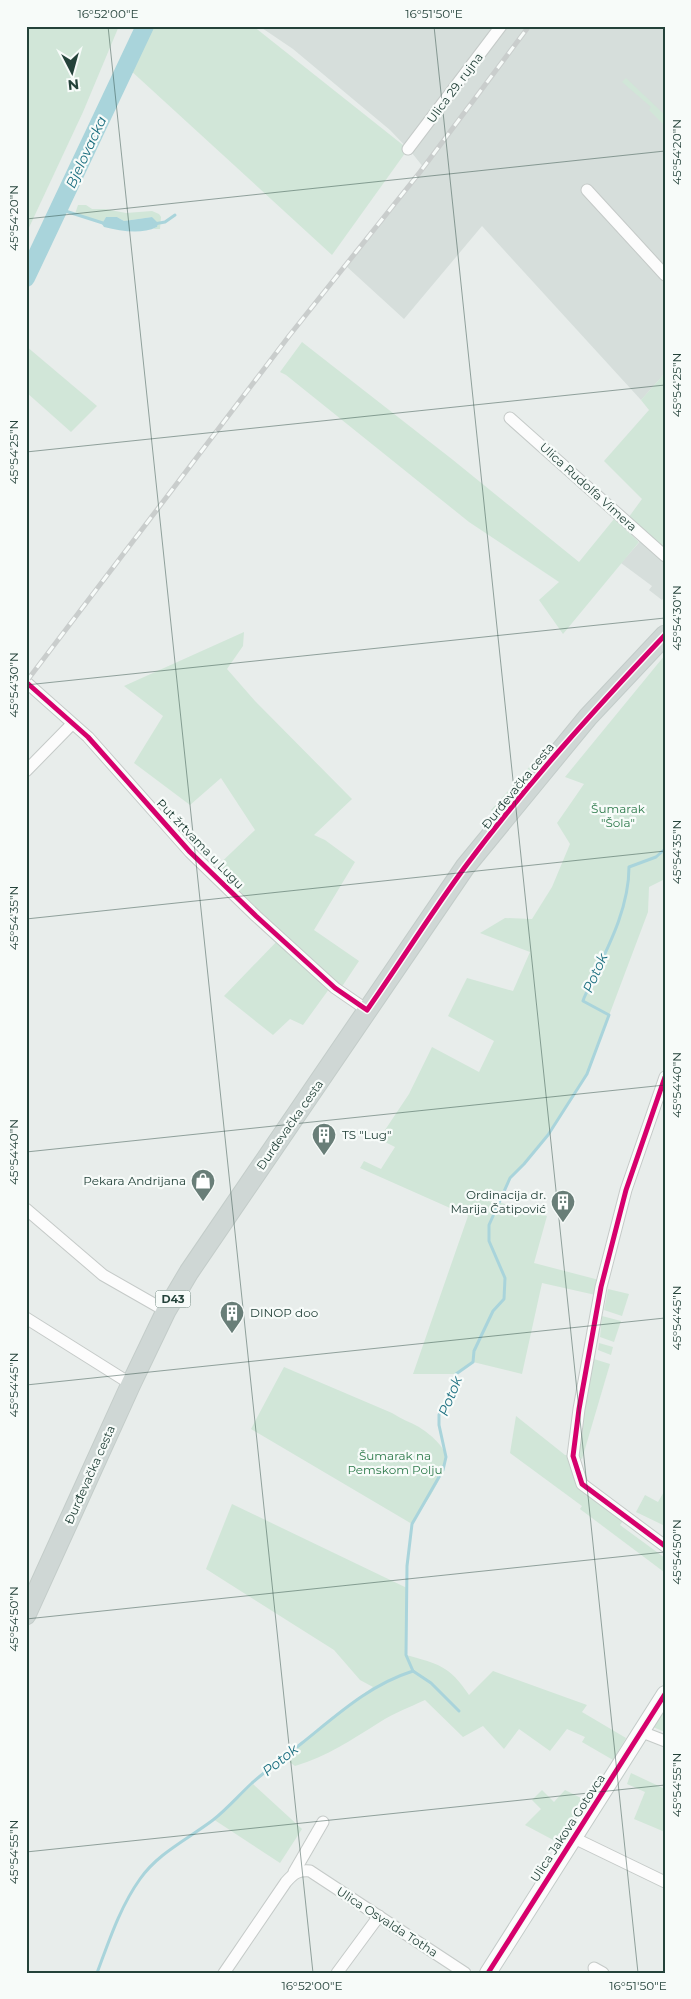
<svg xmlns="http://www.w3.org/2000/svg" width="691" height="1999" viewBox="0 0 691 1999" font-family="Montserrat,sans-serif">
<rect width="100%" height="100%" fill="#e8edeb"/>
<g fill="#d6dedb">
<polygon points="259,26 665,26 665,373 641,400 482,226 404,319 346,266 424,168 412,153 390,130 293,49"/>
<polygon points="644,537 665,556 665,596 662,600 649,590 652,586 621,563"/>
</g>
<g fill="#d1e6d8">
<polygon points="26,26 119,26 83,112 26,234"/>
<polygon points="151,26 253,26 408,149 332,255 129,69"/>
<polygon points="626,78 665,115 665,126 649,110 651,107 622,82"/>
<polygon points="78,205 86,205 92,209 105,209 126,213 152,211 159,214 161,217 160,229 153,229 157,227 152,217 124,221 117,217 106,217 103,223 75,214"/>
<polygon points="302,342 453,460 579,562 614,519 639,542 563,634 539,600 559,582 469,522 286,375 280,372"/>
<polygon points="26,346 97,406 71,432 26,392"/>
<polygon points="665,373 665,544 659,550 626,521 642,499 604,461 649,410 641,400"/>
<polygon points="244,632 243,646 227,669 255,701 352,799 314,835 325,840 355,862 314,930 359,961 341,988 332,985 303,1025 290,1019 273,1035 224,996 280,938 211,872 255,830 221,778 190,805 134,763 163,716 124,686"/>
<polygon points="665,655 665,879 649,887 648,912 587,1074 548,1135 524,1164 510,1178 498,1202 547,1216 534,1263 603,1281 600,1296 542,1283 522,1374 473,1362 456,1374 413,1374 468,1216 360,1168 364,1161 381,1169 395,1147 379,1139 409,1094 432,1047 479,1072 494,1041 448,1016 467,978 513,991 530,952 480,933 505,918 532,919 552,887 570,844 557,823 584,784 565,777"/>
<polygon points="557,744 495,814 491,810 548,746"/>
<polygon points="608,1289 629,1294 622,1316 604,1310"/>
<polygon points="602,1316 621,1321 614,1342 600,1337"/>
<polygon points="599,1343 613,1347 611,1355 598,1350"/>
<polygon points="594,1359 610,1364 582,1459 577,1457 583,1413"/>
<path d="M284,1367l108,46c9,6 18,9 27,14 9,6 24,17 26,28 4,18 -24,54 -33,69l-161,-95z"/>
<polygon points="516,1416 565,1455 573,1456 582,1484 626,1517 620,1525 665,1558 664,1572 580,1509 582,1506 510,1453"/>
<polygon points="665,1490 665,1526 636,1512 645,1495 658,1502"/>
<path d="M232,1504l175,84 -1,67c32,9 43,10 63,40l24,-24 94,34 -5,7 44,26 -13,22 -31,-18 3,-5 -18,-8 -17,22 -31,-22 -15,20 -21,-23 -20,11 -38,-37c-15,7 -31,13 -45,22 -29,18 -52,34 -85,44l-11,-8 59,-49 30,-22 -13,-7 -26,-30 -128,-81z"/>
<polygon points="665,1704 665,1732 653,1727"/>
<polygon points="631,1773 665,1789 665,1832 634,1819 645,1792 627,1784"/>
<polygon points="253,1784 302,1829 280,1863 213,1819"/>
<polygon points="542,1790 554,1802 565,1790 585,1800 557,1842 525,1825 541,1809 532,1800"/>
</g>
<path fill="#a9d4db" d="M106,217h11l7,4 28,-4 6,6 -1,4c-17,8 -35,4 -53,0l-2,-3z"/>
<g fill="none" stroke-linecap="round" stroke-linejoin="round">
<g stroke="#a9d4db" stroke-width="3">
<polyline points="59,209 106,224"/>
<polyline points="154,224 165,222 175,215"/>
<polyline points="413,1671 431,1683 459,1711"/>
<path d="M97,1973c12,-32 23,-66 43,-94 18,-26 48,-40 73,-59 14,-11 26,-25 39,-37 16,-14 34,-27 50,-40 35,-28 67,-58 111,-72l-7,-16 1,-89 5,-42 31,-54 3,-13 -7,-32v-10l11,-22 6,-19 17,-12 1,-11 9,-19 10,-21 11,-12 1,-21 -16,-37v-16l21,-47 14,-14 24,-29 39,-61 22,-59 -26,-14 1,-3c19,-42 45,-85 45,-131l27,-10 9,-8"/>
</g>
<polyline stroke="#a9d4db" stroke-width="18" points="26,278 145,26"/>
<defs>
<g id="street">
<polyline points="408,149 501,26"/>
<polyline points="587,190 665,275"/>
<polyline points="510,418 665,556"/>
<polyline points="26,682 88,737 190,852 256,916 335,988 367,1010"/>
<polyline points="26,771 72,724"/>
<polyline points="665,1077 626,1190 601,1287 579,1409 573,1456 582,1484 665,1546"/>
<polyline points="26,1209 103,1275 166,1311"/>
<polyline points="26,1318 131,1384"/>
<polyline points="642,1732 665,1741"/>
<polyline points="574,1838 665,1882"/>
<polyline points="294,1872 323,1822"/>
<polyline points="594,1968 603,1973"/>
<path d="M224,1973l62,-91c8,-9 12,-12 24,-11l155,102"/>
<polyline points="337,1973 379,1916"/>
</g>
<polyline id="secondary" points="488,1973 665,1694"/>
<polyline id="primary" points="26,1615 131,1384 166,1311 189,1272 465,867 588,717 665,635"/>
</defs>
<use href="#street" stroke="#c5cac8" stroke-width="13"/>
<use href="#secondary" stroke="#c3cbc8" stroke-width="18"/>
<use href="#primary" stroke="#c3ccc9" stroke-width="21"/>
<use href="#street" stroke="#fcfcfc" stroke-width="11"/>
<use href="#secondary" stroke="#fcfcfc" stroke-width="16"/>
<use href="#primary" stroke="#cfd7d5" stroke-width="19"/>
<defs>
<polyline id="rail" points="26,682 289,336 420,172 529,26"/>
</defs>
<use href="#rail" stroke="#c9cdcc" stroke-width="5"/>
<use href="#rail" stroke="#f7fbf9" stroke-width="3" stroke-dasharray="9" stroke-linecap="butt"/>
<defs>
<g id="cycleway">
<path d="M26,682l62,55 102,115 66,64 79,72 32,22c33,-47 64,-97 98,-143 61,-82 130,-158 200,-232"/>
<polyline points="665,1077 626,1190 601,1287 579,1409 573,1456 582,1484 665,1546"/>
<polyline points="488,1973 665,1694"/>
</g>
</defs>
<use href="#cycleway" stroke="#f7fbf9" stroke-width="8"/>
<use href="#cycleway" stroke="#d6006c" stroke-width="5"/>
</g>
<path fill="none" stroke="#24423a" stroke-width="1" stroke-opacity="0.45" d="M108,26l205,1947M434,26l204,1947M26,219l639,-68M26,452l639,-67M26,685l639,-67M26,919l639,-68M26,1152l639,-67M26,1385l639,-67M26,1619l639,-67M26,1852l639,-67"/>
<defs>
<symbol id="building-pin" viewBox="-11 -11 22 30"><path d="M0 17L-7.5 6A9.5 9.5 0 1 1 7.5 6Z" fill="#697e78" stroke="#f7fbf9"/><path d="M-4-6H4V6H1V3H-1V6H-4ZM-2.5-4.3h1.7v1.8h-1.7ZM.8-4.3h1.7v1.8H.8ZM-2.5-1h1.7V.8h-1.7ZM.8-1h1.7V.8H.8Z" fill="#fff"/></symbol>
<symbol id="shop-pin" viewBox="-11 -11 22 30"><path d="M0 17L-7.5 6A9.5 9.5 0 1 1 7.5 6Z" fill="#697e78" stroke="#f7fbf9"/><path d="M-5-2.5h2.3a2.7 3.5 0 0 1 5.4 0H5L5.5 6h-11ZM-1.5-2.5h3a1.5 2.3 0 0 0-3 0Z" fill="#fff"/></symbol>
</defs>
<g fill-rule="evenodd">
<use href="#building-pin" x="310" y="1121" width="28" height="38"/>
<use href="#shop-pin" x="189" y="1167" width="28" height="38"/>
<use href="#building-pin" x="549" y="1188" width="28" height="38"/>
<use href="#building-pin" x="218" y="1299" width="28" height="38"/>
</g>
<g text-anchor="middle" stroke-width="4.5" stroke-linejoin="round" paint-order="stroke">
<rect fill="#f7fbf9" stroke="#637a73" stroke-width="1" x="155.5" y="1290.5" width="35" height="17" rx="4"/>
<g font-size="11" font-weight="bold" fill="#24423a">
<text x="173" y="1303">D43</text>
</g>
<g font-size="12" fill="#24423a" stroke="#f7fbf9">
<text transform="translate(455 88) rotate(-53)" y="4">Ulica 29. rujna</text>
<text transform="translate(588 487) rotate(42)" y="4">Ulica Rudolfa Vimera</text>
<text transform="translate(518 786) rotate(-51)" y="4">Đurđevačka cesta</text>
<text transform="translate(200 844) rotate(46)" y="4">Put žrtvama u Lugu</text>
<text transform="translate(290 1125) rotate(-55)" y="4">Đurđevačka cesta</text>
<text transform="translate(90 1475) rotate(-66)" y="4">Đurđevačka cesta</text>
<text transform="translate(568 1828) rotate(-57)" y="4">Ulica Jakova Gotovca</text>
<text transform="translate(387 1922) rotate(33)" y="4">Ulica Osvalda Totha</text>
</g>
<g font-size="12" fill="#2d7a4b" stroke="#f7fbf9">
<text x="618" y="813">Šumarak<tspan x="618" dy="14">"Šola"</tspan></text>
<text x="395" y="1460">Šumarak na<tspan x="395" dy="14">Pemskom Polju</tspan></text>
</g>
<g font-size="12" fill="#24423a" stroke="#f7fbf9" text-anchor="start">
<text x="342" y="1139">TS "Lug"</text>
<text x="186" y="1185" text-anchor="end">Pekara Andrijana</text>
<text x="546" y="1199" text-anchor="end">Ordinacija dr.<tspan x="546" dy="14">Marija Čatipović</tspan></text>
<text x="250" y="1317">DINOP doo</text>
</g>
<g font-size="14" font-style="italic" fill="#1c6f80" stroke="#f7fbf9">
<text transform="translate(86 152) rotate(-65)" y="5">Bjelovacka</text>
<text transform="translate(595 973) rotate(-66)" y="5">Potok</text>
<text transform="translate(450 1396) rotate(-68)" y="5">Potok</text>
<text transform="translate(280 1760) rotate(-39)" y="5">Potok</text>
</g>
</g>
<rect width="691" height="1999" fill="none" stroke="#f7fbf9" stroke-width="55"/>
<g transform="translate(72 72) rotate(174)" stroke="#f7fbf9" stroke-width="4" paint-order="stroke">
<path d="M0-4L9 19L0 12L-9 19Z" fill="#24423a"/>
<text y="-8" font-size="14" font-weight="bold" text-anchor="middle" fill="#24423a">N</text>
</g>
<rect x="28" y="28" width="636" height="1944" fill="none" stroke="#24423a" stroke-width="2"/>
<g font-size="12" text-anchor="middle" fill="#24423a">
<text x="108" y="18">16°52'00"E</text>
<text x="434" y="18">16°51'50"E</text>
<text transform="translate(677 152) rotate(-90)" y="4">45°54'20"N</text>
<text transform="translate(14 218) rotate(-90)" y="4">45°54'20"N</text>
<text transform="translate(677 385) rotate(-90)" y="4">45°54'25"N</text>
<text transform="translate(14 452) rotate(-90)" y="4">45°54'25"N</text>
<text transform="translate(677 618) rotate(-90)" y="4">45°54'30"N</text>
<text transform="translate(14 685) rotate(-90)" y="4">45°54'30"N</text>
<text transform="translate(677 852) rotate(-90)" y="4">45°54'35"N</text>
<text transform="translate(14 918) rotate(-90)" y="4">45°54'35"N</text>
<text transform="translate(677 1085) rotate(-90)" y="4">45°54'40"N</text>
<text transform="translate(14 1152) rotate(-90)" y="4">45°54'40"N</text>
<text transform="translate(677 1318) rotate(-90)" y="4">45°54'45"N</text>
<text transform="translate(14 1385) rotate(-90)" y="4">45°54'45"N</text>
<text transform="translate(677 1552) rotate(-90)" y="4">45°54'50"N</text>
<text transform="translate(14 1619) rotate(-90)" y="4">45°54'50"N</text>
<text transform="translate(677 1785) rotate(-90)" y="4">45°54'55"N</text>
<text transform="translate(14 1852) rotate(-90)" y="4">45°54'55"N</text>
<text x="312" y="1990">16°52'00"E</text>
<text x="638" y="1990">16°51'50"E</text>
</g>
</svg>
